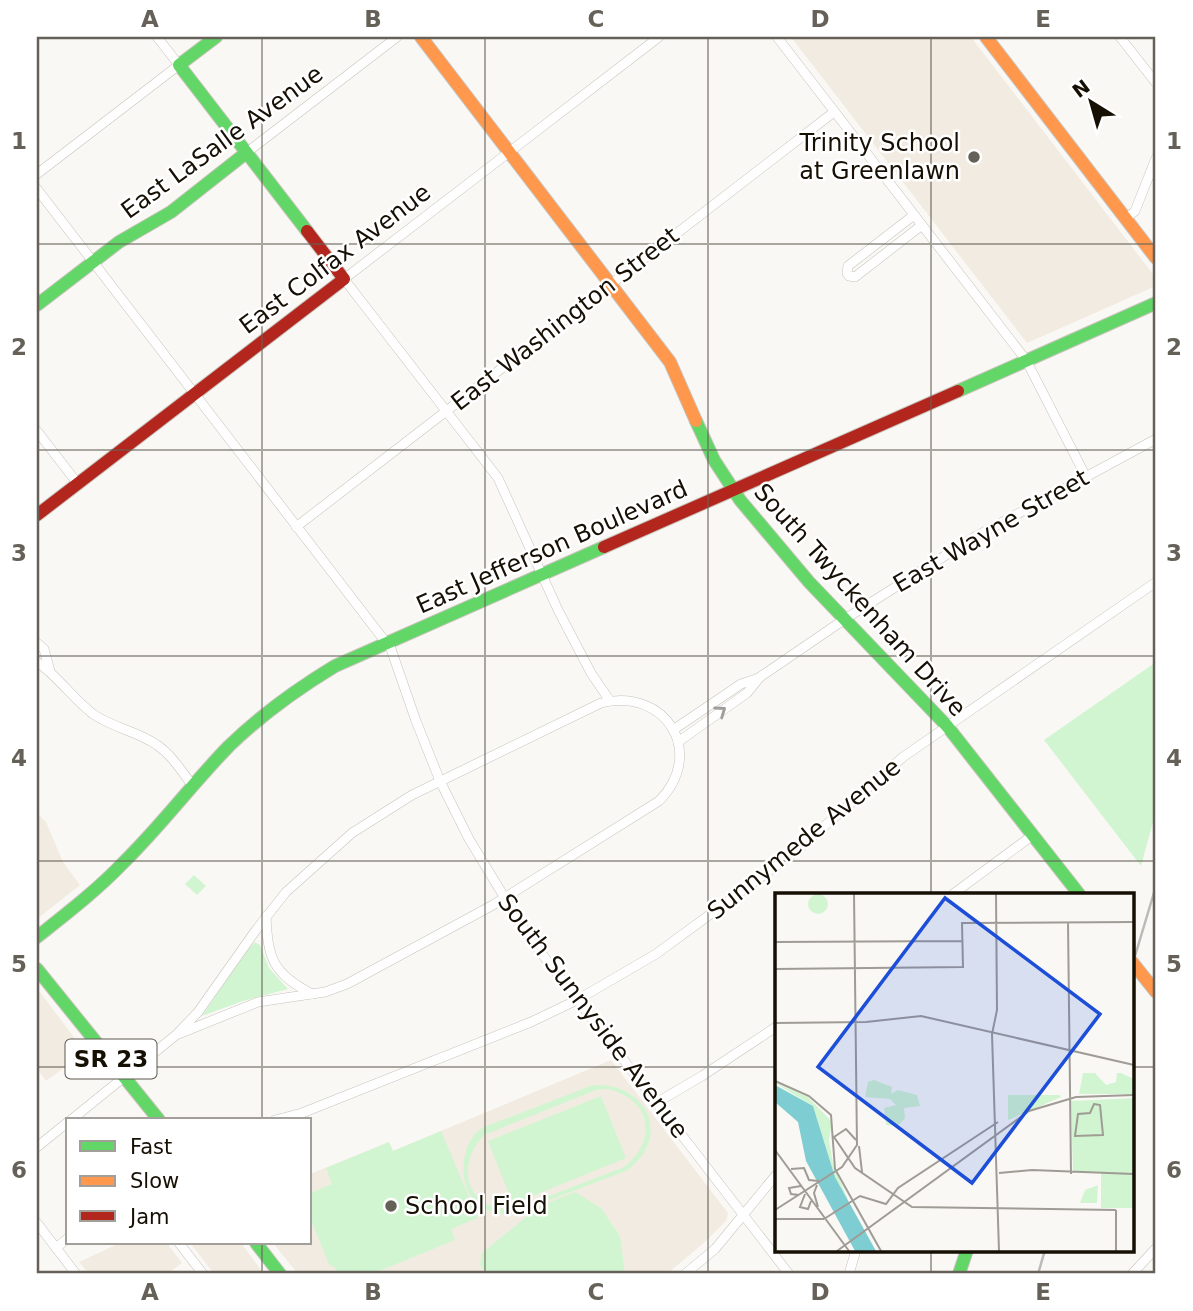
<svg xmlns="http://www.w3.org/2000/svg" width="1193" height="1311" viewBox="0 0 1193 1311" font-family="'DejaVu Sans',sans-serif">
<rect width="100%" height="100%" fill="#faf8f5"/>
<g fill="#f2ebe1">
<polygon points="791,37 971,37 1156,278 1156,286 1027,343"/>
<polygon points="37,813 46,822 63,862 80,885 37,919"/>
<polygon points="37,988 85,1052 46,1081 37,1069"/>
<polygon points="611,1060 728,1213 726,1221 706,1241 667,1274 298,1274 273,1243 310,1243 310,1174 389,1142 393,1151"/>
<polygon points="120,1243 167,1243 182,1263 167,1274 89,1274 79,1262"/>
<polygon points="193,1243 241,1243 264,1274 214,1274 191,1244"/>
</g>
<g fill="#d2f5d1" fill-rule="evenodd">
<polygon points="1156,662 1156,811 1141,866 1044,740"/>
<polygon points="194,875 206,886 197,895 185,884"/>
<polygon points="255,942 260,945 269,968 288,989 243,1001 202,1016 247,950"/>
<path d="M593,1085c55,-3 80,53 33,86l-113,43c-18,1 -37,-5 -45,-23 -9,-19 -5,-51 14,-63 11,-6 25,-9 36,-14 25,-10 50,-19 75,-29zM607,1089c44,10 52,50 17,78l-111,43c-46,0 -59,-43 -29,-75l112,-45z"/>
<polygon points="601,1096 626,1158 513,1204 488,1141"/>
<polygon points="441,1131 478,1218 451,1229 455,1240 372,1274 338,1274 335,1268 329,1264 310,1218 310,1193 332,1184 326,1168 389,1142 393,1151"/>
<polygon points="575,1192 601,1208 620,1236 625,1274 487,1274 480,1265 482,1253 538,1207"/>
</g>
<g fill="none" stroke-linecap="round" stroke-linejoin="round">
<defs>
<g id="street">
<polyline points="777,37 1026,360 1085,475"/>
<polyline points="1120,37 1156,83"/>
<polyline points="246,153 397,37"/>
<polyline points="37,174 179,65 157,37"/>
<polyline points="37,189 391,649 416,721 440,781 469,839 528,936 789,1274"/>
<polyline points="914,215 848,266 847,273 849,276 855,277 922,225"/>
<polyline points="1126,219 1135,211 1156,158"/>
<polyline points="37,431 78,484"/>
<polyline points="296,527 834,112"/>
<polyline points="37,643 44,649 50,671"/>
<path d="M37,662c21,14 35,36 56,52 20,14 44,17 64,31 15,10 25,27 36,41"/>
<polyline points="610,701 591,673 558,610 498,478 344,279 659,37"/>
<polyline points="673,730 741,684 759,678"/>
<polyline points="678,742 747,693 760,677 845,619 973,538 1156,439"/>
<polyline points="953,894 1033,835"/>
<path d="M266,916c2,44 7,57 46,78"/>
<polyline points="656,1103 702,1076 776,1027"/>
<path d="M71,1120l105,-85 22,-23 58,-82 30,-38 66,-59 60,-38 189,-92c66,-16 105,51 58,98l-166,104 -146,79 -22,8 -67,10 -82,33"/>
<polyline points="275,1120 302,1113 531,1022 577,1000 656,954 795,852 903,757 1156,582"/>
<polyline points="37,1147 68,1122"/>
<polyline points="37,1223 76,1274"/>
<polyline points="179,1243 203,1274"/>
<polyline points="56,1248 68,1238"/>
<polyline points="685,1274 715,1249 776,1175"/>
<polyline points="849,1274 856,1250"/>
<polyline points="1132,1274 1156,1248"/>
</g>
<g id="fast">
<polyline points="216,37 179,65 307,231"/>
<polyline points="37,305 119,242 171,212 246,153"/>
<polyline points="958,391 1156,303"/>
<polyline points="696,421 714,460 740,500 809,582 947,726 1079,894"/>
<path d="M37,937c29,-23 59,-46 85,-73 38,-37 70,-80 107,-118 32,-31 68,-57 106,-80l269,-119"/>
<polyline points="37,969 159,1120"/>
<polyline points="256,1243 280,1274"/>
<polyline points="959,1274 967,1250"/>
</g>
<g id="slow">
<polyline points="421,37 670,362 696,421"/>
<polyline points="986,37 1156,258"/>
<polyline points="1132,962 1156,992"/>
</g>
<g id="jam">
<polyline points="37,515 344,279 307,231"/>
<polyline points="604,547 958,391"/>
</g>
</defs>
<use href="#street" stroke="#c7c3bb" stroke-width="10"/>
<use href="#fast" stroke="#c7c3bb" stroke-width="14"/>
<use href="#slow" stroke="#c7c3bb" stroke-width="14"/>
<use href="#jam" stroke="#c7c3bb" stroke-width="14"/>
<use href="#street" stroke="#fefefe" stroke-width="9"/>
<use href="#fast" stroke="#63d668" stroke-width="12"/>
<use href="#slow" stroke="#ff974d" stroke-width="12"/>
<use href="#jam" stroke="#b3261e" stroke-width="12"/>
<g stroke="#bbbab8" stroke-width="2.5">
<polyline points="1132,966 1156,886"/>
<polyline points="1038,1274 1045,1250"/>
</g>
</g>
<defs><path id="oneway-chevron" d="M-2-3.5L2.5 0L-2 3.5" fill="none" stroke-width="1.6" stroke-linecap="round" stroke-linejoin="round" transform="scale(1.75)"/></defs>
<use stroke="#a19e9a" href="#oneway-chevron" transform="translate(721 711) rotate(-35)"/>
<path fill="none" stroke="#666158" stroke-width="2" stroke-opacity="0.55" d="M262,37v1083M485,37v1237M708,37v1237M931,37v857M37,244h1119M37,450h1119M37,656h1119M37,861h1119M37,1067h739M1132,1067h24M262,1243v31M931,1250v24"/>
<g fill="#666158" stroke="#fff" stroke-width="2.5">
<circle cx="974" cy="157" r="7"/>
<circle cx="391" cy="1206" r="7"/>
</g>
<g text-anchor="middle" stroke-width="5" stroke-linejoin="round" paint-order="stroke">
<rect fill="#fff" stroke="#5c574f" stroke-width="2" x="65.5" y="1039.5" width="91" height="39" rx="5"/>
<g font-size="23" font-weight="bold" fill="#160f04">
<text x="111" y="1067">SR 23</text>
</g>
<g font-size="24" fill="#160f04" stroke="#fff">
<text transform="translate(222 142) rotate(-36)" y="8">East LaSalle Avenue</text>
<text transform="translate(335 259) rotate(-37)" y="8">East Colfax Avenue</text>
<text transform="translate(565 319) rotate(-38)" y="8">East Washington Street</text>
<text transform="translate(991 531) rotate(-30)" y="8">East Wayne Street</text>
<text transform="translate(552 547) rotate(-24)" y="8">East Jefferson Boulevard</text>
<text transform="translate(860 600) rotate(48)" y="8">South Twyckenham Drive</text>
<text transform="translate(804 839) rotate(-39)" y="8">Sunnymede Avenue</text>
<text transform="translate(593 1016) rotate(53)" y="8">South Sunnyside Avenue</text>
</g>
<g font-size="24" fill="#160f04" stroke="#fff" text-anchor="end">
<text x="960" y="151">Trinity School<tspan x="960" dy="28">at Greenlawn</tspan></text>
<text x="405" y="1214" text-anchor="start">School Field</text>
</g>
</g>
<g transform="translate(775 893)">
<rect width="359" height="359" fill="#faf8f5"/>
<path d="M33 11a10 10 0 1 1 20 0a10 10 0 1 1-20 0ZM308,180h12l11,12 10,-3 1,-9h4l13,6v15h-55zM99,187l18,7 -1,7 7,-4 19,5 3,11 -16,2 1,10 -7,8 -12,-1 -2,-17 12,-3 -6,-6 -25,-2 3,-15zM0,190l33,14 24,25 -3,18 4,24 16,38 -14,-25 -22,-71zM233,202h52l1,2 -53,23zM359,205v110h-33v-35l-28,-1 -2,-71zM323,292l-1,18h-17l5,-13z" fill="#d2f5d1"/>
<path d="M0,192l38,21 22,71 41,74h-21l-49,-90 -8,-39 -23,-20z" fill="#7ecdd3"/>
<path fill="none" stroke="#9f9b95" stroke-width="2" d="M221,0l1,117 -5,24 7,217M293,29l3,252M0,49l187,-1M0,76l188,-2 -1,-44 172,-1M0,130l91,-1 55,-6 213,49M0,188l34,15 22,19 4,54 46,82M319,211l6,1 3,30 -28,1 3,-22 12,-1zM81,247l-10,-11 -12,8 21,31 57,39 204,3M84,253l3,26M0,257l74,101M16,276l13,-1 5,12 10,1M224,280l33,-3 102,4M42,292l-3,8 4,14M30,301l-5,13 8,2 3,-8M24,302l-8,-1 -2,-6 12,-2M0,317l67,-43 15,-22 -3,-252M341,317v41M0,326h49M49,326l36,-23 26,8 12,-16 100,-66M62,358l192,-140 47,-14 58,-2"/>
<path fill="#1d4ed8" fill-opacity="0.15" stroke="#1d4ed8" stroke-width="3.5" d="M170,5l155,116 -128,169 -154,-116z"/>
<rect width="359" height="359" fill="none" stroke="#160f04" stroke-width="3.5"/>
</g>
<rect width="1193" height="1311" fill="none" stroke="#ffffff" stroke-width="77"/>
<rect x="66" y="1118" width="245" height="126" fill="#ffffff" stroke="#a29f9b" stroke-width="2"/>
<rect x="80" y="1141" width="35" height="10" fill="#63d668" stroke="#a29f9b" stroke-width="2"/>
<text x="130" y="1154" font-size="21" fill="#160f04">Fast</text>
<rect x="80" y="1176" width="35" height="10" fill="#ff974d" stroke="#a29f9b" stroke-width="2"/>
<text x="130" y="1188" font-size="21" fill="#160f04">Slow</text>
<rect x="80" y="1211" width="35" height="10" fill="#b3261e" stroke="#a29f9b" stroke-width="2"/>
<text x="130" y="1224" font-size="21" fill="#160f04">Jam</text>
<g transform="translate(1091 102) rotate(323)" stroke="#ffffff" stroke-width="5" paint-order="stroke">
<path d="M0-5L12 26L0 18L-12 26Z" fill="#160f04"/>
<text y="-10" font-size="19" font-weight="bold" text-anchor="middle" fill="#160f04">N</text>
</g>
<rect x="38" y="38" width="1116" height="1234" fill="none" stroke="#666158" stroke-width="2.5"/>
<g font-size="23" text-anchor="middle" font-weight="bold" fill="#666158">
<text x="150" y="27">A</text>
<text x="373" y="27">B</text>
<text x="596" y="27">C</text>
<text x="820" y="27">D</text>
<text x="1043" y="27">E</text>
<text x="19" y="149">1</text>
<text x="1174" y="149">1</text>
<text x="19" y="355">2</text>
<text x="1174" y="355">2</text>
<text x="19" y="561">3</text>
<text x="1174" y="561">3</text>
<text x="19" y="766">4</text>
<text x="1174" y="766">4</text>
<text x="19" y="972">5</text>
<text x="1174" y="972">5</text>
<text x="19" y="1178">6</text>
<text x="1174" y="1178">6</text>
<text x="150" y="1300">A</text>
<text x="373" y="1300">B</text>
<text x="596" y="1300">C</text>
<text x="820" y="1300">D</text>
<text x="1043" y="1300">E</text>
</g>
</svg>
